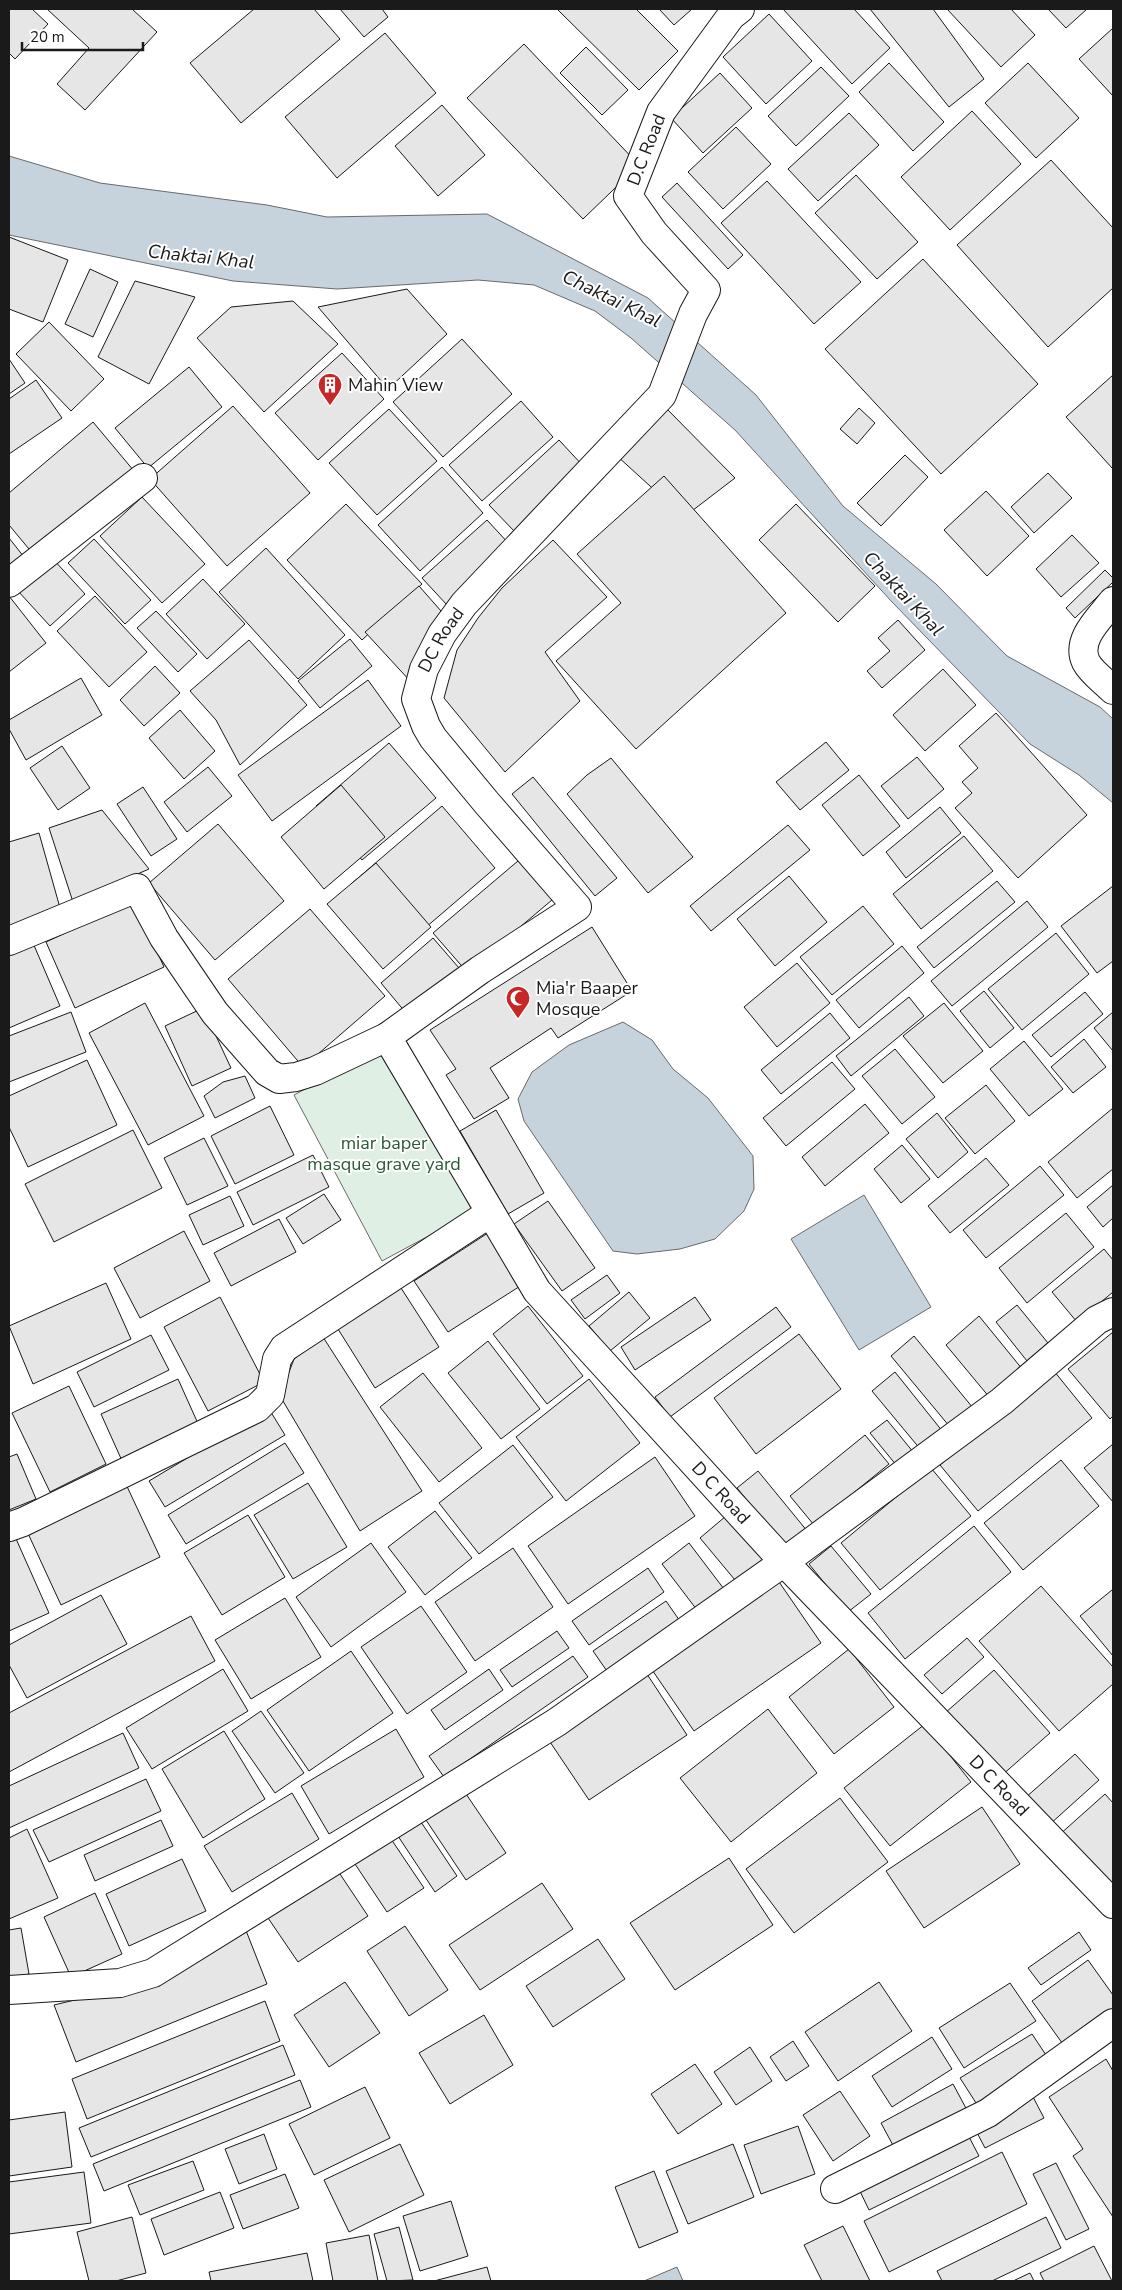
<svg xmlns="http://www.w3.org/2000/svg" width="1122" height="2290" viewBox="0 0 1122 2290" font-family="'Nunito Sans',sans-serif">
<rect width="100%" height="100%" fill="#fff"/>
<polygon fill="#e0efe3" stroke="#6a6a6a" points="385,1046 473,1212 382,1261 294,1095"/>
<g fill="#c6d2dc" stroke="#6a6a6a">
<polygon points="9,156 100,183 267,205 327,217 487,214 648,298 756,395 843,506 936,584 1007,656 1100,707 1113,719 1113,803 1079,775 1030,744 892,602 735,430 631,338 595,311 534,285 478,280 337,289 233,281 9,235"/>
<polygon points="623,1022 652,1040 673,1069 708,1098 753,1156 754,1189 744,1211 715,1239 680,1249 637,1254 613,1251 524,1121 518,1099 532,1072 569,1045"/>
<polygon points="864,1195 931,1307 859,1350 791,1239"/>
<polygon points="677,2267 683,2281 644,2281"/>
</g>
<g fill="#e6e6e6" stroke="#1a1a1a">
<polygon points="9,9 32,9 48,24 15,59 9,53"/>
<polygon points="47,9 132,9 157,32 85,110 57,84 89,48"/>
<polygon points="254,9 314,9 340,39 241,123 190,63"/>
<polygon points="340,9 382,9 388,17 364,37"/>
<polygon points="560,9 636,9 678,51 639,90 558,10"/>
<polygon points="659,9 692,9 674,25"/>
<polygon points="783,9 854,9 890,48 852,84"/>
<polygon points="870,9 933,9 984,79 949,107"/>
<polygon points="947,9 1011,9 1035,35 1001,67"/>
<polygon points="1048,9 1087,9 1066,28"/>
<polygon points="769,14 812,61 766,104 723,57"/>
<polygon points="1113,28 1113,96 1079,59"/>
<polygon points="385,33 436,93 337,178 285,117"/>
<polygon points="524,44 639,165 583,219 467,98"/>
<polygon points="586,47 628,90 602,115 560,73"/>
<polygon points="889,63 944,122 913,151 859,92"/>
<polygon points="1028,63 1079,118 1036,158 985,103"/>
<polygon points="821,67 849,96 796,146 768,116"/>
<polygon points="720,73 752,108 703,153 671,118"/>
<polygon points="442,105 485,155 438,196 395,146"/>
<polygon points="972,111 1021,164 950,230 901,177"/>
<polygon points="849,113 879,145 818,201 788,169"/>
<polygon points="736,127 771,164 723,209 688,172"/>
<polygon points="1051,160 1113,228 1113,288 1048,347 957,245"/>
<polygon points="856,175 918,242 877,279 815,213"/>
<polygon points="767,181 861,282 814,324 721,223"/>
<polygon points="677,183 743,255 728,269 662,197"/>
<polygon points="9,237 68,260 43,322 9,309"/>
<polygon points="923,259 1038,384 941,474 825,349"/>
<polygon points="90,269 118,282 93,337 65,324"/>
<polygon points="135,281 195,297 149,384 98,357"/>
<polygon points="407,289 447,334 388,389 318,307"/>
<polygon points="293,301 338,344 264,412 197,338 231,307"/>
<polygon points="49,322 104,379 71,411 16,354"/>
<polygon points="462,339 512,394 443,457 393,402"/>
<polygon points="342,353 384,399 318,460 275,413"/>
<polygon points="9,359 25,383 9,394"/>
<polygon points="189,367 222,407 148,468 115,428"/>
<polygon points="1113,375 1113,466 1112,468 1066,417"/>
<polygon points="36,380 62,418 9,454 9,399"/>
<polygon points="521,401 553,437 482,501 449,465"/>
<polygon points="233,406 310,493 227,566 150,479"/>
<polygon points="664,406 735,478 684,517 616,455"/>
<polygon points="859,408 875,423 857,444 840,429"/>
<polygon points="389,409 437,461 377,515 329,463"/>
<polygon points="93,422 134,471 34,555 9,525 9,493"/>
<polygon points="559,440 585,468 516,533 489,505"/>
<polygon points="905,455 928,477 881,526 857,503"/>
<polygon points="442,467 483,513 420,571 378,525"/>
<polygon points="1048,473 1072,498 1034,533 1011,507"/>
<polygon points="664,476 786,613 636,749 556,661 621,603 577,554"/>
<polygon points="986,491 1029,536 987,576 944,530"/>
<polygon points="142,497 205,564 162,603 100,536"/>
<polygon points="346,504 422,584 362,640 287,560"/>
<polygon points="796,504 875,586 838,622 759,540"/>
<polygon points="487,520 511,546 447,605 422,578"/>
<polygon points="1072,535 1099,563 1061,597 1036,569"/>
<polygon points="9,538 24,557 9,569"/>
<polygon points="94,539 151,600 125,624 68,563"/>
<polygon points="553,540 607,597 545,652 580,701 505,772 444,698 457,650 478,618 502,588"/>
<polygon points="266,548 345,635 298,679 219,592"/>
<polygon points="53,559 85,594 50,626 18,591"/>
<polygon points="1105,570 1113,578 1113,582 1075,618 1066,608"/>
<polygon points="203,579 245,624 207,659 166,614"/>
<polygon points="419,586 441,611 411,682 365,632"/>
<polygon points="9,596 46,643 9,672"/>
<polygon points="95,596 147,652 109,687 57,631"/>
<polygon points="156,611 197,654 178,672 137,628"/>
<polygon points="898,620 925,650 882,688 867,671 890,651 878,638"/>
<polygon points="350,639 372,666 320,708 298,681"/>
<polygon points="249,640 307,705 240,765 216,720 190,691"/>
<polygon points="155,666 180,693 144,726 120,700"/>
<polygon points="943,669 976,705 925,751 893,715"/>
<polygon points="81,678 102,715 26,760 9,729 9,720"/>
<polygon points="368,680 401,726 272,821 238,775"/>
<polygon points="180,710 215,751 184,779 149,738"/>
<polygon points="996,713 1087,815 1018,878 955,808 972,793 962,782 978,768 959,746"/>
<polygon points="826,742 849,770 800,810 776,782"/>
<polygon points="389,743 436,798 362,860 316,806"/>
<polygon points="62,746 90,788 58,810 30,768"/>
<polygon points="917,757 944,789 908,819 881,786"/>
<polygon points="611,758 693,857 648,893 567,794 587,775"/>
<polygon points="208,767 232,796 187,832 164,802"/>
<polygon points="859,775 900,826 863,856 822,805"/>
<polygon points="533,777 617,878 595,896 512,794"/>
<polygon points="341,785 385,837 324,889 281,837"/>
<polygon points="143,787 177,839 151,856 117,804"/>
<polygon points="442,806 495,868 404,946 351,884"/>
<polygon points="940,807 961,833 906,878 886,852"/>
<polygon points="102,810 149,869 73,902 49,828"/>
<polygon points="218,824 284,901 215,960 149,883"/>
<polygon points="788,825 810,850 711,931 690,906"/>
<polygon points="39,833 62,915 9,930 9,842"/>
<polygon points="964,836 993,871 921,929 893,894"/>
<polygon points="525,855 559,894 467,972 433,933"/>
<polygon points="376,863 431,927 383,969 327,904"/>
<polygon points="789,876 827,922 775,966 737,919"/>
<polygon points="997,881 1015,902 934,968 917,947"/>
<polygon points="1113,886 1113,961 1097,973 1061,926"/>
<polygon points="134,901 164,967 75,1008 46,942"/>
<polygon points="1027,901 1048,927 952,1006 931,981"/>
<polygon points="863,906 894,944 832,995 800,957"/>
<polygon points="310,909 385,996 303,1067 228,979"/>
<polygon points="592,927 632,991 558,1038 551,1028 490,1068 509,1098 474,1119 446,1075 456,1069 430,1030"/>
<polygon points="1056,933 1089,974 1022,1030 988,989"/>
<polygon points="433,938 459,968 406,1013 381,983"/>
<polygon points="33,943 60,1006 9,1028 9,954"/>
<polygon points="902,946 924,973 859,1028 836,1000"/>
<polygon points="797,963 830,1003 777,1047 744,1007"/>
<polygon points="984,991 1014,1028 990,1048 960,1011"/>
<polygon points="1085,992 1103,1014 1051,1057 1032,1035"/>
<polygon points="909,997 924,1016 851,1076 836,1056"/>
<polygon points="145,1003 204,1116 148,1145 89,1033"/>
<polygon points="944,1003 983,1051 943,1083 903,1036"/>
<polygon points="203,1008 231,1068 192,1086 165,1026"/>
<polygon points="71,1012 86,1052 9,1082 9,1036"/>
<polygon points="1113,1012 1113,1051 1094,1028"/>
<polygon points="830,1013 850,1038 781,1094 761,1070"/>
<polygon points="1084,1039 1106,1067 1073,1093 1051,1067"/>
<polygon points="1024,1041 1063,1089 1029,1116 990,1069"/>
<polygon points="895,1049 935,1097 902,1124 862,1076"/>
<polygon points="87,1060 117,1125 28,1167 9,1127 9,1096"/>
<polygon points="832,1062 855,1089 786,1146 763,1118"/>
<polygon points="245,1076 255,1098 215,1118 204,1096 223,1082"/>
<polygon points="986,1085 1015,1121 975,1154 945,1118"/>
<polygon points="865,1104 889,1133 825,1186 802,1157"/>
<polygon points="270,1106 294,1155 235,1184 211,1136"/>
<polygon points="1113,1108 1113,1169 1077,1198 1048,1162"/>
<polygon points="496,1110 544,1193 508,1214 460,1131"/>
<polygon points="937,1113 968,1152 938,1178 906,1139"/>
<polygon points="133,1130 162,1188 54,1242 25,1184"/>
<polygon points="204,1138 228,1186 187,1205 164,1158"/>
<polygon points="902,1145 930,1179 901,1203 874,1169"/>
<polygon points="313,1155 329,1187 253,1225 237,1192"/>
<polygon points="986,1158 1009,1185 950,1233 928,1206"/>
<polygon points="1040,1166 1064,1195 986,1258 963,1230"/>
<polygon points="1113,1185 1113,1218 1103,1227 1087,1207"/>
<polygon points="324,1194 341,1220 303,1244 286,1218"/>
<polygon points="230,1196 244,1226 203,1245 189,1215"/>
<polygon points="548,1201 595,1268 562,1291 514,1224"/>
<polygon points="1066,1213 1094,1247 1027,1303 999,1268"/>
<polygon points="279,1219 296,1252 231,1286 214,1253"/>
<polygon points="184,1231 210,1281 140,1318 114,1268"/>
<polygon points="491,1231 525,1283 448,1332 414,1281"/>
<polygon points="1104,1249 1113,1260 1113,1292 1077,1322 1052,1292"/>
<polygon points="607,1275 620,1293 585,1319 571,1300"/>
<polygon points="106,1283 131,1339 33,1384 9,1326"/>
<polygon points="401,1288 439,1347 375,1388 338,1329"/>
<polygon points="629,1292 650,1318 610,1351 589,1326"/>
<polygon points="220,1297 264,1382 208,1411 164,1327"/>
<polygon points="695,1297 711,1320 635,1370 621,1347"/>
<polygon points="1017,1305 1048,1343 1027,1361 996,1322"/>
<polygon points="528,1306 583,1376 547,1404 493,1334"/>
<polygon points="776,1307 791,1327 670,1417 655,1397"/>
<polygon points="979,1316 1023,1370 990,1398 946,1345"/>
<polygon points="1113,1332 1113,1416 1110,1419 1068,1369"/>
<polygon points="799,1334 841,1389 756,1454 714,1398"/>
<polygon points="151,1335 169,1370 94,1407 77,1372"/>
<polygon points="914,1336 973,1408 950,1427 891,1356"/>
<polygon points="323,1337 422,1491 360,1531 280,1396 294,1359"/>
<polygon points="488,1341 540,1409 501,1439 448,1373"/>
<polygon points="1054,1371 1092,1418 978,1511 940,1465"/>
<polygon points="895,1372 943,1432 921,1450 872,1391"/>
<polygon points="423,1373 482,1448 439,1482 380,1407"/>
<polygon points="178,1379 200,1428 123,1463 101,1414"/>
<polygon points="589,1379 640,1443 566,1501 516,1437"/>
<polygon points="69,1386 106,1464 50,1492 12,1413"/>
<polygon points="269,1409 285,1435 165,1507 149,1481"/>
<polygon points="887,1420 914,1453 897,1466 870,1433"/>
<polygon points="865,1435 889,1464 814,1525 790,1496"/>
<polygon points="285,1443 304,1473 186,1544 168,1515"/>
<polygon points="1113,1444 1113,1502 1084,1468"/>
<polygon points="513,1445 553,1497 479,1554 439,1503"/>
<polygon points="17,1454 36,1499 9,1510 9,1457"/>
<polygon points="655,1457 695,1516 568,1604 528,1546"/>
<polygon points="1061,1460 1099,1506 1023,1570 984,1523"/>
<polygon points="931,1468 971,1516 880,1590 841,1543"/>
<polygon points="758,1471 808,1532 787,1549 737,1488"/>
<polygon points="124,1480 160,1557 61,1605 25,1527"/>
<polygon points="308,1483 347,1547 293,1579 254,1515"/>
<polygon points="435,1511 472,1558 425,1595 388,1547"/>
<polygon points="248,1515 285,1577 222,1615 184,1553"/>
<polygon points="726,1516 767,1565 740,1586 700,1538"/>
<polygon points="974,1526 1011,1572 905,1659 868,1613"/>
<polygon points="13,1532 49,1613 9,1631 9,1534"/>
<polygon points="371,1543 406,1592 331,1647 296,1597"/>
<polygon points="689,1543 724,1589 697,1610 662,1564"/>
<polygon points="831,1546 871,1594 848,1612 809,1564"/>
<polygon points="513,1548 553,1607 475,1661 435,1602"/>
<polygon points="648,1568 664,1592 589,1645 572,1621"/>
<polygon points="775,1576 821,1643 694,1731 648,1664"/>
<polygon points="1041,1586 1113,1667 1113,1684 1059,1731 979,1641"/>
<polygon points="1112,1590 1113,1592 1113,1656 1080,1616"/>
<polygon points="101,1595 127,1644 27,1698 9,1665 9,1645"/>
<polygon points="285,1598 321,1657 251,1699 215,1640"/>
<polygon points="666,1601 682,1624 609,1674 593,1651"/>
<polygon points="421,1606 467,1672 407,1714 361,1647"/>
<polygon points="191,1616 215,1661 9,1772 9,1713"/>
<polygon points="557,1631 569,1648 512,1687 500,1670"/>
<polygon points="967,1638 984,1657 942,1694 924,1675"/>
<polygon points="849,1649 894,1707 834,1754 789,1697"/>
<polygon points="351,1651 393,1713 309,1771 267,1710"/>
<polygon points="573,1656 588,1677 444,1777 429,1756"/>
<polygon points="643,1668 687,1735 589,1800 544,1733"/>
<polygon points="223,1669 248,1711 152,1769 126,1728"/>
<polygon points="489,1669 503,1690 445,1730 431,1710"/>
<polygon points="994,1670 1050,1733 1001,1776 945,1713"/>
<polygon points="768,1709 817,1773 731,1842 680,1778"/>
<polygon points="261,1711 304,1773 275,1793 232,1731"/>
<polygon points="925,1724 971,1782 890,1846 844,1788"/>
<polygon points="396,1729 424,1777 329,1834 301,1786"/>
<polygon points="224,1731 265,1799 203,1838 162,1769"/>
<polygon points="123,1733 139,1768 9,1828 9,1786"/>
<polygon points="1075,1754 1099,1780 1049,1825 1025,1798"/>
<polygon points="146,1779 161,1811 49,1862 33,1830"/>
<polygon points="462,1788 506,1853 466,1880 422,1814"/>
<polygon points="292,1793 319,1839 232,1892 204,1846"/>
<polygon points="1105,1794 1113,1803 1113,1895 1058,1836"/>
<polygon points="840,1798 888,1862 794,1933 746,1869"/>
<polygon points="982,1807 1020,1864 924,1928 886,1871"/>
<polygon points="417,1816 457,1876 435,1892 394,1830"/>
<polygon points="161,1820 173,1846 95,1881 84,1855"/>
<polygon points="27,1829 58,1898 9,1919 9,1838"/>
<polygon points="389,1836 424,1888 387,1912 353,1861"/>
<polygon points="729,1858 773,1925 675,1990 630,1923"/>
<polygon points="182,1859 206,1911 129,1946 106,1894"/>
<polygon points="336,1868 368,1916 298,1962 266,1915"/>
<polygon points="542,1883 573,1929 480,1990 449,1945"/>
<polygon points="95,1893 122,1954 71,1977 44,1917"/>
<polygon points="405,1926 448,1990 409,2016 367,1951"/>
<polygon points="21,1928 29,1974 9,1978 9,1930"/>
<polygon points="245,1928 267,1984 76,2062 54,2005 161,1979"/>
<polygon points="1079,1932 1091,1950 1041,1985 1028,1968"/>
<polygon points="598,1939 625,1979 553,2027 526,1986"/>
<polygon points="1088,1960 1113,1995 1113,2011 1065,2047 1032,2001"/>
<polygon points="345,1982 380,2033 329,2067 294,2015"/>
<polygon points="879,1982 912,2031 838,2081 805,2032"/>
<polygon points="1010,1983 1036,2021 964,2068 939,2028"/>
<polygon points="265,2001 280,2041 87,2119 72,2079"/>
<polygon points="484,2015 513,2065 450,2104 419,2053"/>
<polygon points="1032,2034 1050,2061 978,2106 960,2078"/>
<polygon points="932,2037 952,2069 892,2107 872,2076"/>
<polygon points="793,2041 809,2066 786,2081 770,2057"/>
<polygon points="283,2045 295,2075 91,2157 79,2128"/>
<polygon points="750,2047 772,2081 736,2105 714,2072"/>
<polygon points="1106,2059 1113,2071 1113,2217 1073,2156 1083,2149 1049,2097"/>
<polygon points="695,2064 722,2104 678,2134 651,2094"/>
<polygon points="300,2080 311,2107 104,2191 93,2164"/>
<polygon points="953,2084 967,2110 895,2149 881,2123"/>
<polygon points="365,2087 390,2138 314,2175 289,2124"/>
<polygon points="840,2091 870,2136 833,2161 803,2115"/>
<polygon points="1032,2095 1044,2118 985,2148 973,2125"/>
<polygon points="65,2112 72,2167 9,2176 9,2120"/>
<polygon points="798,2126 815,2174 761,2194 744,2145"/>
<polygon points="966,2131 979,2156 869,2210 857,2185"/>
<polygon points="264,2134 277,2169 239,2184 225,2149"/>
<polygon points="400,2144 424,2195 349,2232 324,2180"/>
<polygon points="733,2144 754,2197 688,2224 666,2171"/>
<polygon points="1002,2152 1027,2204 889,2272 864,2221"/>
<polygon points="193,2161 204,2190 140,2215 128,2185"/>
<polygon points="1056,2163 1089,2229 1066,2240 1033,2174"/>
<polygon points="654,2171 678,2232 639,2248 615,2187"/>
<polygon points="84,2172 91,2223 9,2234 9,2182"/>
<polygon points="285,2174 299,2208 243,2229 230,2195"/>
<polygon points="220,2192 234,2228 164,2255 151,2219"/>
<polygon points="451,2201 468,2256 420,2271 403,2216"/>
<polygon points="132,2217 146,2273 116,2281 89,2281 77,2232"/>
<polygon points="1046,2217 1061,2248 992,2281 942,2281 937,2271"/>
<polygon points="843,2226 870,2281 822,2281 804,2245"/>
<polygon points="399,2227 413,2280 387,2281 374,2234"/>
<polygon points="369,2235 378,2281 333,2281 326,2243"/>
<polygon points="1094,2246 1112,2281 1044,2281 1040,2273"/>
<polygon points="307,2253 313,2281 211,2281 209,2272"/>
<polygon points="487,2267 491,2281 434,2281"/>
<polygon points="1030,2273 1034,2281 1013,2281"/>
</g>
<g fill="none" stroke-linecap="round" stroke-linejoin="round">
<defs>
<g id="street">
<polyline points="9,583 143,478"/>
<path d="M1113,601c-12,16 -38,38 -27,61 5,10 19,20 27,28"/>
<path id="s1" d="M9,941l128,-53 27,50 51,75 52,59 12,7 17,-2 19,-6 72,-34 93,-67 97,-63 -91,-105 -53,-64 -7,-12 -10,-27 8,-30 18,-35 22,-30 198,-209 31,-81 13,-24 -52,-57 -26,-37 33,-84 70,-96 9,-7"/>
<path id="s2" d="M387,1037l150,254 247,271 329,342"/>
<polyline points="9,1527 23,1522 257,1408 270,1395 277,1359 284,1348 490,1213"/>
<polyline points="9,1990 120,1983 153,1973 557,1722 784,1562 1002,1401 1097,1320 1113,1312"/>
<polyline points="835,2189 988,2113 1113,2023"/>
</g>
</defs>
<use href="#street" stroke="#1a1a1a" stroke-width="30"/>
<use href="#street" stroke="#fff" stroke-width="28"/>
</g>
<defs>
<symbol id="building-pin" viewBox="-11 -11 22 30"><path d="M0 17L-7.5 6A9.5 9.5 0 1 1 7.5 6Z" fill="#c62828" stroke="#fff"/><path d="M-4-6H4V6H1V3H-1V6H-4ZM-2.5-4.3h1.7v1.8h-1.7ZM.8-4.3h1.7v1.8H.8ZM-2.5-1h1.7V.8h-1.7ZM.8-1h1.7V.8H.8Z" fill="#fff"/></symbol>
<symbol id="mosque-pin" viewBox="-11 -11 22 30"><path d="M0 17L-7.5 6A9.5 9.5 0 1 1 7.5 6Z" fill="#c62828" stroke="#fff"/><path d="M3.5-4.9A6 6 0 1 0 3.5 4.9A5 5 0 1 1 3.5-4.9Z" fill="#fff"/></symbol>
</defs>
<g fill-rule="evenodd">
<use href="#building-pin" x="316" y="371" width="28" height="38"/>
<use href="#mosque-pin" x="504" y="984" width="28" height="38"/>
</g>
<g text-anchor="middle" stroke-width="4" stroke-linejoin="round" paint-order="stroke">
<g font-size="18" fill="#1a1a1a" stroke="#fff">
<text dy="6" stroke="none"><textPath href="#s1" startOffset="1672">D.C Road</textPath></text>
<text dy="6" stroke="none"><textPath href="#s1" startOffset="1055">DC Road</textPath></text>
<text dy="6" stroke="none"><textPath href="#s2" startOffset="568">D C Road</textPath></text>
<text dy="6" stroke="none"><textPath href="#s2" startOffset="972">D C Road</textPath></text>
</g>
<g font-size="18" fill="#1a1a1a" stroke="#fff" text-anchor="start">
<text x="348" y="391">Mahin View</text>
<text x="536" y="994">Mia'r Baaper<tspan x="536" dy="21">Mosque</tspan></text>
</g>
<g font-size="18" fill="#2b5a34" stroke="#fff">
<text x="384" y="1149">miar baper<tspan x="384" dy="21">masque grave yard</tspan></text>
</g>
<g font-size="19" font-style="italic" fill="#1a1a1a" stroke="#fff">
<text transform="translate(201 256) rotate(6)" y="7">Chaktai Khal</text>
<text transform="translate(612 298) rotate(26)" y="7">Chaktai Khal</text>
<text transform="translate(904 593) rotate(47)" y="7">Chaktai Khal</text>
</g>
</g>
<rect width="1122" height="2290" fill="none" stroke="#1a1a1a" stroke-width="20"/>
<path d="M22 42v8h121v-8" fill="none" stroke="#1a1a1a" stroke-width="2.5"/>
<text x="30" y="42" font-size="15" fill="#1a1a1a" stroke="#ffffff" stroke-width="4" paint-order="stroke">20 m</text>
</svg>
